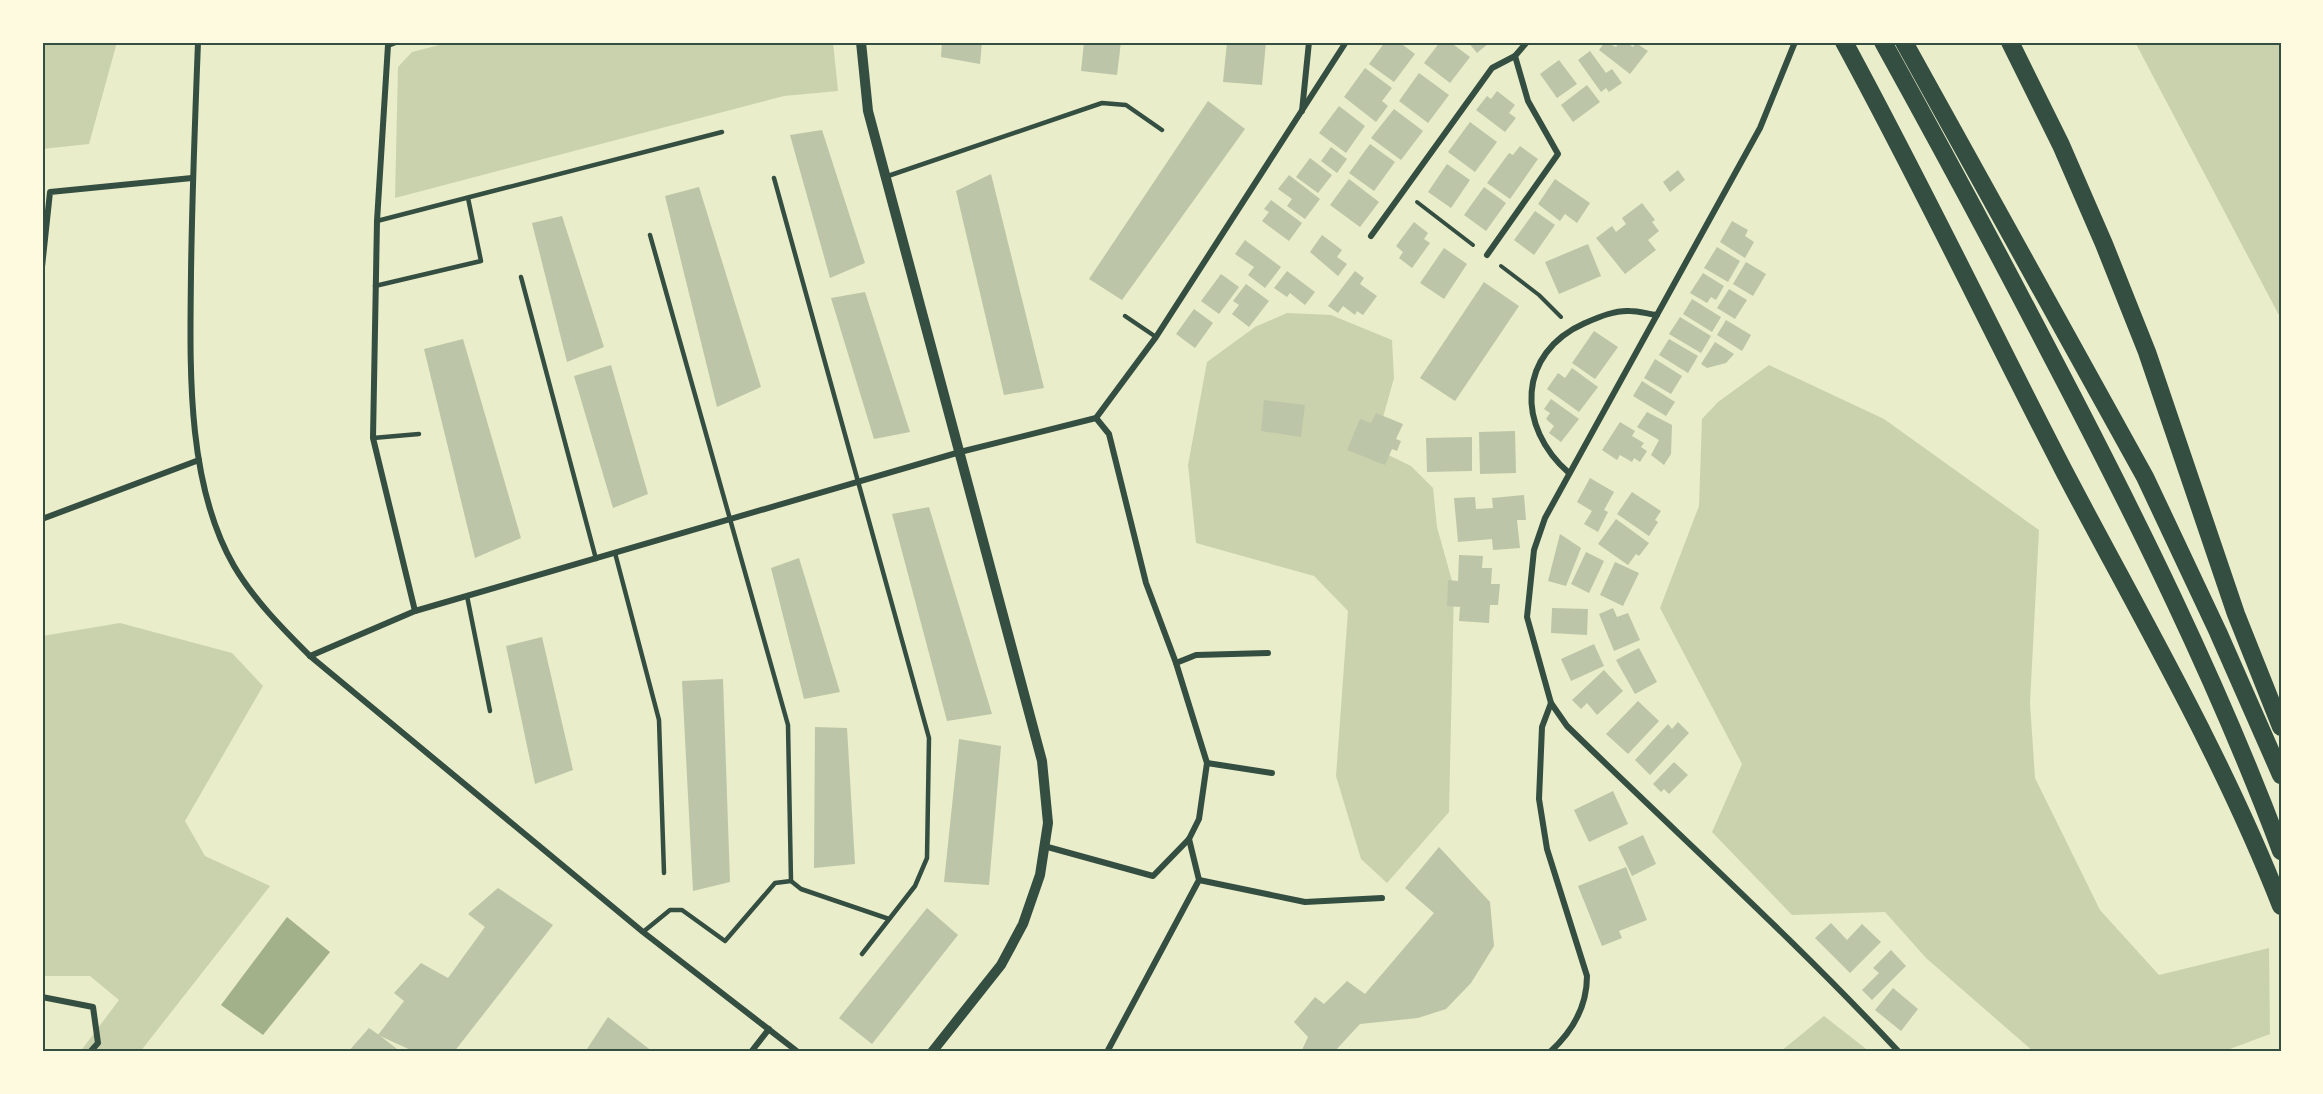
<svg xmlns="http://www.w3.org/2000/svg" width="2323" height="1094" viewBox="0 0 2323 1094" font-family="Rubik,sans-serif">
<rect width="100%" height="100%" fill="#e9edc9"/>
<g fill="#cad2ad">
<polygon points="45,42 117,42 89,144 42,149 42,53"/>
<polygon points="451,42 833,42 838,91 784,96 395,198 398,67 412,52"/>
<polygon points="2135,42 2281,42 2281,319"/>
<polygon points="1287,313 1331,315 1392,340 1394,378 1382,421 1382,452 1411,466 1433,488 1437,527 1454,588 1449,812 1387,883 1361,859 1336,776 1348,611 1314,576 1196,543 1188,465 1207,362 1255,327"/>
<polygon points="1769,365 1884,419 2039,530 2030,703 2035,778 2100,910 2159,975 2269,948 2270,1034 2222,1052 2034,1052 1926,958 1885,912 1792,915 1712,832 1742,764 1660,608 1699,506 1702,419 1718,402"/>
<polygon points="120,623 232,653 263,686 185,821 205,856 270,886 140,1052 80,1052 119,1000 90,976 42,976 42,636"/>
<polygon points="1824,1016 1870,1052 1780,1052"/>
</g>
<polygon fill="#a3b18a" points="287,917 330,952 263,1035 221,1005"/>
<g fill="#bcc5a7">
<polygon points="942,42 982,42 980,64 941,57"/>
<polygon points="1084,42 1121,42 1117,75 1081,71"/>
<polygon points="1227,42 1266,42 1262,85 1223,82"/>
<polygon points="1385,42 1399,42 1415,54 1394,82 1369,64"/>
<polygon points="1440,42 1450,42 1470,57 1450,83 1424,63"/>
<polygon points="1468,42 1490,42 1477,53"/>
<polygon points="1605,42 1616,47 1620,42 1626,42 1633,47 1636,43 1648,51 1630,74 1599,50"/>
<polygon points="1590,51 1606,73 1612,69 1622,83 1609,92 1606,88 1601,92 1578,60"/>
<polygon points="1559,60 1577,84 1557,98 1540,74"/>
<polygon points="1365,68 1392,88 1382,101 1388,106 1376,122 1344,97"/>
<polygon points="1419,73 1449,95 1428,123 1399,101"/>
<polygon points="1587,85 1600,102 1573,122 1561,105"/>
<polygon points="1497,91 1515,105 1509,113 1516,118 1505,132 1476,110 1487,96 1491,99"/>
<polygon points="1208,101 1245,129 1122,300 1089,279"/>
<polygon points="1339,106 1365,126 1346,153 1319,133"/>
<polygon points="1394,109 1423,131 1401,160 1371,138"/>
<polygon points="1470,122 1497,142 1475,172 1448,152"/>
<polygon points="822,130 865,263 830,278 790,135"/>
<polygon points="1370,144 1395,162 1374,191 1349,173"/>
<polygon points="1520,146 1538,159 1510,199 1487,183 1509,153 1513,155"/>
<polygon points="1331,147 1347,159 1337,173 1321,161"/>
<polygon points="1310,158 1332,175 1318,193 1296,177"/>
<polygon points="1447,164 1470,180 1451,208 1428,192"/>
<polygon points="1678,170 1685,180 1670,192 1663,182"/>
<polygon points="991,174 1044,388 1004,395 956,191"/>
<polygon points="1289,175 1320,199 1305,219 1287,206 1292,199 1278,189"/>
<polygon points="1349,179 1379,202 1360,227 1330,205"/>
<polygon points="1555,179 1590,203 1577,223 1565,214 1560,221 1538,204"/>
<polygon points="699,187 761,387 717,407 665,196"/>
<polygon points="1484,187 1506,203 1486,231 1464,215"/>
<polygon points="1271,200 1302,223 1289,241 1262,221 1269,212 1264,209"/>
<polygon points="1642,203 1655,220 1652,222 1659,231 1648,240 1656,250 1625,274 1596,238 1612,226 1616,232 1626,224 1622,218"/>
<polygon points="1535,211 1555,225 1534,255 1514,240"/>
<polygon points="562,216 604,347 567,362 532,223"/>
<polygon points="1732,221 1748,230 1745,236 1754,242 1745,258 1720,242"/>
<polygon points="1414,222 1428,233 1424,239 1430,243 1412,268 1399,258 1403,252 1396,246"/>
<polygon points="1322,235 1342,250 1337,257 1347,264 1338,276 1310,252"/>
<polygon points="1245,240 1281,267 1265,288 1248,275 1254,267 1235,254"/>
<polygon points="1588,244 1601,276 1559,294 1545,262"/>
<polygon points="1717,247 1740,261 1728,282 1704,268"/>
<polygon points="1444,248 1467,264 1444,299 1420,283"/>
<polygon points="1746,262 1766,274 1753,296 1733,284"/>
<polygon points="1287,271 1315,292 1305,305 1290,293 1287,297 1274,288"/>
<polygon points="1355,271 1364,278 1360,284 1377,296 1363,315 1357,311 1355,315 1343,306 1338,313 1328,306"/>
<polygon points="1703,273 1724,286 1716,300 1711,297 1707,303 1690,293"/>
<polygon points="1221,274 1239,287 1219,314 1201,301"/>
<polygon points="1484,282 1519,306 1455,401 1420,378"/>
<polygon points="1246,284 1269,301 1249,327 1232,314 1239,305 1233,301"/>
<polygon points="1729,289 1747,300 1735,319 1717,308"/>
<polygon points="865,292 910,432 874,439 831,298"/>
<polygon points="1692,299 1721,317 1712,332 1683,314"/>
<polygon points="1194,309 1213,323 1195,348 1176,334"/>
<polygon points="1680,317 1711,336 1701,353 1669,334"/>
<polygon points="1726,320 1751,335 1742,351 1717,335"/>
<polygon points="1594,331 1618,347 1595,379 1572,363"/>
<polygon points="463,339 521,538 475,558 424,349"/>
<polygon points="1669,339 1698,356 1688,373 1659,355"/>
<polygon points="1715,342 1734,354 1726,363 1707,368 1701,364"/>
<polygon points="1655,359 1682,376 1671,394 1644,378"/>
<polygon points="611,365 648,494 613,508 574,376"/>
<polygon points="1572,368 1598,387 1579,412 1547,389 1558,373 1565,378"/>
<polygon points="1642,381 1675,402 1666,416 1633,396"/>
<polygon points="1551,399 1579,419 1561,442 1549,433 1554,426 1546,419 1550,413 1544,409"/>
<polygon points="1264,400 1305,405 1301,437 1261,431"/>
<polygon points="1647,412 1672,425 1671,454 1664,465 1651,455 1659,440 1637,427"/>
<polygon points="1376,413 1403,424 1396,439 1401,441 1397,451 1392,449 1385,465 1347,450 1360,419 1371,423"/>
<polygon points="1620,422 1635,431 1632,436 1644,443 1641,447 1647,451 1640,462 1634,458 1632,462 1620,455 1617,460 1602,450"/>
<polygon points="1515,431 1516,473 1480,474 1479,432"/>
<polygon points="1472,437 1472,471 1427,472 1426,438"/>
<polygon points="1590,478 1614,492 1604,510 1608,512 1598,532 1584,524 1592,511 1577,502"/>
<polygon points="1632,492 1661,511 1655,520 1658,522 1649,536 1617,514"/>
<polygon points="1524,495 1526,520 1517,520 1520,548 1493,550 1492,539 1458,542 1454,498 1475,497 1476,509 1493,508 1492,498"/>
<polygon points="929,507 992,714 947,721 892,514"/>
<polygon points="1616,519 1649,543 1639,556 1636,554 1628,565 1598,544"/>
<polygon points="1560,534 1581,548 1566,586 1548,581"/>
<polygon points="1586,552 1604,561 1589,593 1571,584"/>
<polygon points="1459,555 1483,556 1482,568 1492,568 1491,584 1500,584 1498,605 1490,605 1489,623 1459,621 1460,607 1447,606 1448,580 1458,581"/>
<polygon points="799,558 840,692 804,699 771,568"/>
<polygon points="1615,562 1639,573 1623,606 1600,595"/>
<polygon points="1552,608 1588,609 1587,635 1551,633"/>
<polygon points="1613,608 1617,617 1628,613 1640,640 1614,651 1599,614"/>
<polygon points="542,637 573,770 535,784 506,646"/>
<polygon points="1594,644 1604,666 1571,681 1561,659"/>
<polygon points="1639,648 1657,682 1635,694 1616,660"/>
<polygon points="1604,670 1623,691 1597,715 1587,703 1581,709 1572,700"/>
<polygon points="723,679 730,882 693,891 682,681"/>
<polygon points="1638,701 1659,721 1628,754 1606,734"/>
<polygon points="1678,722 1689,733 1650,775 1635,760 1668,724 1672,729"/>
<polygon points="815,727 847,728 855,864 814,868"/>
<polygon points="959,739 1001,746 989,885 944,882"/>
<polygon points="1674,762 1688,775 1669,794 1664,789 1661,792 1653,784"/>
<polygon points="1613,791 1628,824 1589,842 1574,810"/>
<polygon points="1643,835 1656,864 1632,876 1618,847"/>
<polygon points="1439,847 1490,902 1494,946 1471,983 1446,1009 1418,1018 1360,1024 1334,1052 1301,1052 1308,1037 1294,1022 1315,997 1324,1004 1347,981 1365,994 1434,913 1405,888"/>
<polygon points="1626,867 1647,920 1619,931 1622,938 1602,946 1578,886"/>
<polygon points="498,888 553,925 454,1052 415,1052 378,1035 404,1001 394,993 421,963 448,978 485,927 468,914"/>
<polygon points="927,908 958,935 872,1044 839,1018"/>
<polygon points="1831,923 1847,940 1862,924 1881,942 1850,973 1815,938"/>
<polygon points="1891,950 1906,966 1872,1000 1862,990 1879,973 1873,968"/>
<polygon points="1893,988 1918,1009 1901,1031 1875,1010"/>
<polygon points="608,1017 653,1052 585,1052"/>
<polygon points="369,1028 379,1035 401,1052 348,1052"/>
</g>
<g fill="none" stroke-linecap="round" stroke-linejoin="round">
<g stroke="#344e41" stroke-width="4">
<polyline points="1417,202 1473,245"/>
<polyline points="1501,266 1539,295 1561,317"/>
</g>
<g stroke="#344e41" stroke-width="4.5">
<polyline points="885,177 1102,103 1126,105 1162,130"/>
<polyline points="774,178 929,738 927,858 915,886 862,954"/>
<polyline points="377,221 722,132"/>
<polyline points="650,235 788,725 791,881 801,889 889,919"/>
<polyline points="521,277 596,559"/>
<polyline points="375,286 481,261 468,198"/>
<polyline points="1125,316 1156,337"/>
<polyline points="373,438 419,434"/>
<polyline points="615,553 659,720 664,873"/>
<polyline points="467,596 490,711"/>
<polyline points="643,932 670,910 682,910 725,941 775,883 791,881"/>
</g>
<g stroke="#344e41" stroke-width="6">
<path d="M198,42c-3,77 -6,154 -7,231 -1,94 -5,210 43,293 20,34 49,63 76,90l333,276 155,120"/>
<polyline points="396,42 388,45 377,221 373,438 415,611"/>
<polyline points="1302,111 1309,42"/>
<polyline points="1371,236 1492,68 1515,56 1527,42"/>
<polyline points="1487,255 1558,154 1528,101 1515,56"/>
<polyline points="42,267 50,192 192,178"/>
<path d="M1569,473c-53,-46 -52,-120 16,-150 14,-6 30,-13 45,-12 9,0 18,3 27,4"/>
<polyline points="42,519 199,460"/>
<polyline points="310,656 415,611 960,452 1096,418 1156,337 1346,42"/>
<polyline points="1176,663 1196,655 1268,653"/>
<path d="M1551,703l16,23c111,109 226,212 332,326"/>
<polyline points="1207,763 1272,773"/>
<polyline points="1044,846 1153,876 1189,839 1199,819 1207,763 1176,663 1146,583 1109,434 1096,418"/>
<polyline points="1199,880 1305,902 1382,898"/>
<polyline points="42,997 93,1007 98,1043 90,1052"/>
<polyline points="751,1052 769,1029"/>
<polyline points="1107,1052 1199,880 1189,839"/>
<path d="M1550,1052c23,-21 37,-45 37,-76l-40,-127 -8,-50 3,-72 9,-24 -24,-86 7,-67 11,-32 215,-390 35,-86"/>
</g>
<polyline stroke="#344e41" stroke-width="10" points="861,42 868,111 1042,761 1048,823 1040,875 1023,924 1001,965 932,1052"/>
<g stroke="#344e41" stroke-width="18">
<path d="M1844,42c77,141 146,286 220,429 75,143 158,284 217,435"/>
<path d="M1883,42c57,103 113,207 167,311 85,162 167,327 231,498"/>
<polyline points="1904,42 2145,477 2218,632 2281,775"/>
<polyline points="2010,42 2061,145 2104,244 2147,352 2236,614 2281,727"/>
</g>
</g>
<rect width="2323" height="1094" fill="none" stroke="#fefae0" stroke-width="87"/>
<rect x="44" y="44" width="2236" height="1006" fill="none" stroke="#344e41" stroke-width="2"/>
</svg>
